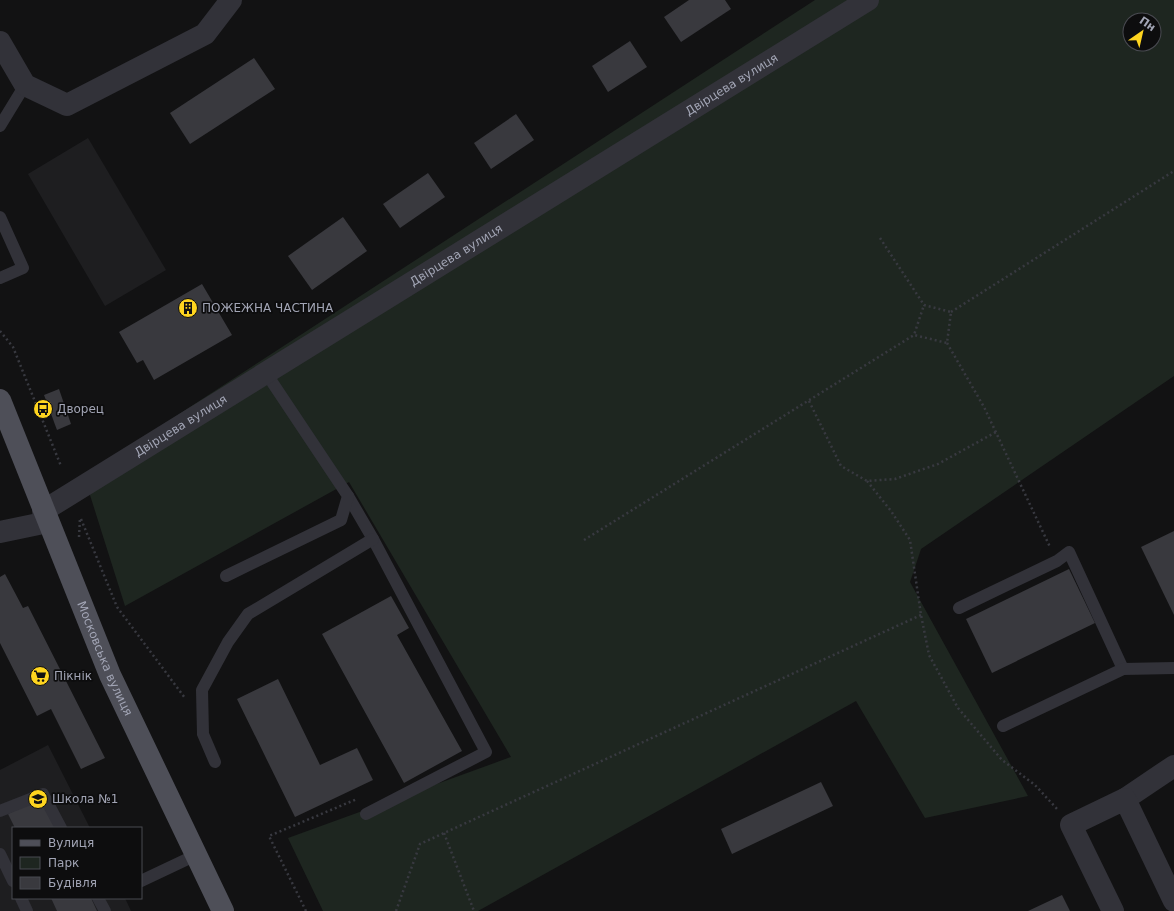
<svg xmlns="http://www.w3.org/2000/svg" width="1174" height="911" viewBox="0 0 1174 911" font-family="'DejaVu Sans',sans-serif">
<rect width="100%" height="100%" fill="#121213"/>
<g fill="#1e1e20">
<polygon points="88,138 166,270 105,306 28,174"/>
<polygon points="48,745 90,828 13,828 13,898 125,898 131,911 0,911 0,770"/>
</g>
<path fill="#1e2620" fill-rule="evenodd" d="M815,0h359v376l-253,173 -11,33 118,214 -103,22 -69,-117 -378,210h-155l-35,-73 223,-81 -162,-275 -224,124 -41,-130zM1130,20h24v24h-24z"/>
<g fill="#39393e">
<polygon points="689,0 725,0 731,9 681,42 664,17"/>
<polygon points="630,41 647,67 608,92 592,66"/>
<polygon points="254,58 275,89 190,144 170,113"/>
<polygon points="516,114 534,140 491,169 474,143"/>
<polygon points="428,173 445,197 400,228 383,204"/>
<polygon points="343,217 367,251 312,290 288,256"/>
<polygon points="202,284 232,335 154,380 143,360 137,363 119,332"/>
<polygon points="59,389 71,424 57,430 44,395"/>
<polygon points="1174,531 1174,615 1141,547"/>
<polygon points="1069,569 1095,623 992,673 966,619"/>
<polygon points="5,574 23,608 28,606 105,758 81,769 51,709 37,716 0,643 0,577"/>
<polygon points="391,596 409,628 397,635 462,751 404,783 322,634"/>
<polygon points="278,679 320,765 357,748 373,780 295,817 237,699"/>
<polygon points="821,782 833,806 732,854 721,829"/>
<polygon points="40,798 55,828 15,828 8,814"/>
<polygon points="1062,895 1070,911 1028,911"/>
<polygon points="51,898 91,898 97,911 57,911"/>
</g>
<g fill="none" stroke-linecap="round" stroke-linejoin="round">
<g stroke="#383940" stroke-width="2.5" stroke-dasharray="2 3" stroke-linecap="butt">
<polyline points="880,238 924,305 951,312 947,343 914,335 924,305"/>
<polyline points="951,312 1174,171"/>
<polyline points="0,331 13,347 61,466"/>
<polyline points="947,343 984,407 1050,547"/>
<polyline points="809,401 841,466 867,481 895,479 938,464 996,432"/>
<polyline points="867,481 891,511 910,540 921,615 929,655 958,708 1002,760 1035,785 1058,810"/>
<polyline points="81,519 117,607 185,698"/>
<polyline points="79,537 80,518"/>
<polyline points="584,540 914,335"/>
<polyline points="444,833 474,911"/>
<polyline points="306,911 269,836 357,799"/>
<polyline points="396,911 420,844 921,615"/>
</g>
<g stroke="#323239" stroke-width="12">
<polyline points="0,126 25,85"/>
<polyline points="0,217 23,268 0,278"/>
<polyline points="348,496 373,539 486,752 366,814"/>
<polyline points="226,576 341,520 348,496 266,373"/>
<polyline points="959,608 1057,561 1069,552 1123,669"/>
<polyline points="1003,726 1123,669 1174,668"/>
<polyline points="215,762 203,734 202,690 228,642 248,614 373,539"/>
<polyline points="0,811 43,794 61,828"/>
<polyline points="0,854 13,881"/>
<polyline points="141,881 196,855"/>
<polyline points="21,898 27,911"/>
<polyline points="98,898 105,911"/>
</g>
<g stroke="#323239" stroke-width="22">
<polyline points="0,42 25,85 67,105 205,34 231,0"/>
<path id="s1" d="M43,511l825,-511"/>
<polyline points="0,532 48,522"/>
<polyline points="1125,799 1174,766"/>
<polyline points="1113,911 1071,825 1125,799 1174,901"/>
</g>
<path stroke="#4e4f58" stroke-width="22" id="s2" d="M0,400l110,275 113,236"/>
</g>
<defs>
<symbol id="building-disc" viewBox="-11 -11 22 22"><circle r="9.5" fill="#fed41f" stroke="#0d0d0e"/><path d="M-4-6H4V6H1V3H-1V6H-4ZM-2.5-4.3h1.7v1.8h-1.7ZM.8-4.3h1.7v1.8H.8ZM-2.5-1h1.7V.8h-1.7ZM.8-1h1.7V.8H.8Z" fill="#111"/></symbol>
<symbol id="bus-disc" viewBox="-11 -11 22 22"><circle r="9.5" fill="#fed41f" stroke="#0d0d0e"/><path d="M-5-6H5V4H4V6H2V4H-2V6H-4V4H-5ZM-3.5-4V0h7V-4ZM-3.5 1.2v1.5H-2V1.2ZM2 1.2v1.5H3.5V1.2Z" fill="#111"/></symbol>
<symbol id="supermarket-disc" viewBox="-11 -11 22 22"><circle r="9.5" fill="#fed41f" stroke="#0d0d0e"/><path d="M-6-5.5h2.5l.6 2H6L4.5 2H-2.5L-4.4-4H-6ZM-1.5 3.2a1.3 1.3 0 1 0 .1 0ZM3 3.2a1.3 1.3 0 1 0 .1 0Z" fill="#111"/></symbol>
<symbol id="school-disc" viewBox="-11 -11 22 22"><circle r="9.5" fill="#fed41f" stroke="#0d0d0e"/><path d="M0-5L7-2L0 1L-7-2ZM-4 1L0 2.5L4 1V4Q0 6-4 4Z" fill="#111"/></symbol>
</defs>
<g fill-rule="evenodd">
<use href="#building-disc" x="177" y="297" width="22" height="22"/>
<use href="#bus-disc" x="32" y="398" width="22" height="22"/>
<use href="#supermarket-disc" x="29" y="665" width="22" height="22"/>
<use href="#school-disc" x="27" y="788" width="22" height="22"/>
</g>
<g text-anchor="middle" stroke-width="3.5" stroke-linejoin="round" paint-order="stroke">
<g font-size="12" fill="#a2a5b5" stroke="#0d0d0e">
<text dy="4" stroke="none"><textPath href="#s1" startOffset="810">Двірцева вулиця</textPath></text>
<text dy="4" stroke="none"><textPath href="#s1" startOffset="486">Двірцева вулиця</textPath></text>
<text dy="4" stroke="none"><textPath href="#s1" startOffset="162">Двірцева вулиця</textPath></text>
<text dy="4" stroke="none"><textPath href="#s2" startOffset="279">Московська вулиця</textPath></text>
</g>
<g font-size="12" fill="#a2a5b5" stroke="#0d0d0e" text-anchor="start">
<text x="202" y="312">ПОЖЕЖНА ЧАСТИНА</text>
<text x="57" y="413">Дворец</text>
<text x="54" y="680">Пікнік</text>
<text x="52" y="803">Школа №1</text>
</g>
</g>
<rect x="12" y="827" width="130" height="72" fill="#0d0d0e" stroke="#494a51"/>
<rect x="20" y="840" width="20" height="6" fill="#4e4f58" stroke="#494a51"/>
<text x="48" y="847" font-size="12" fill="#a2a5b5">Вулиця</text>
<rect x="20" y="857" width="20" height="12" fill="#1e2620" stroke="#494a51"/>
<text x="48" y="867" font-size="12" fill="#a2a5b5">Парк</text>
<rect x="20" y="877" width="20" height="12" fill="#39393e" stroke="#494a51"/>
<text x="48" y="887" font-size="12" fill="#a2a5b5">Будівля</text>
<g transform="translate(1142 32) rotate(34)"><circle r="19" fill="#0d0d0e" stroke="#494a51"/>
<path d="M0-3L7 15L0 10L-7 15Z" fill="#fed41f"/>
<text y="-6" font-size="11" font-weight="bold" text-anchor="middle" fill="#a2a5b5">Пн</text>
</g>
</svg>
